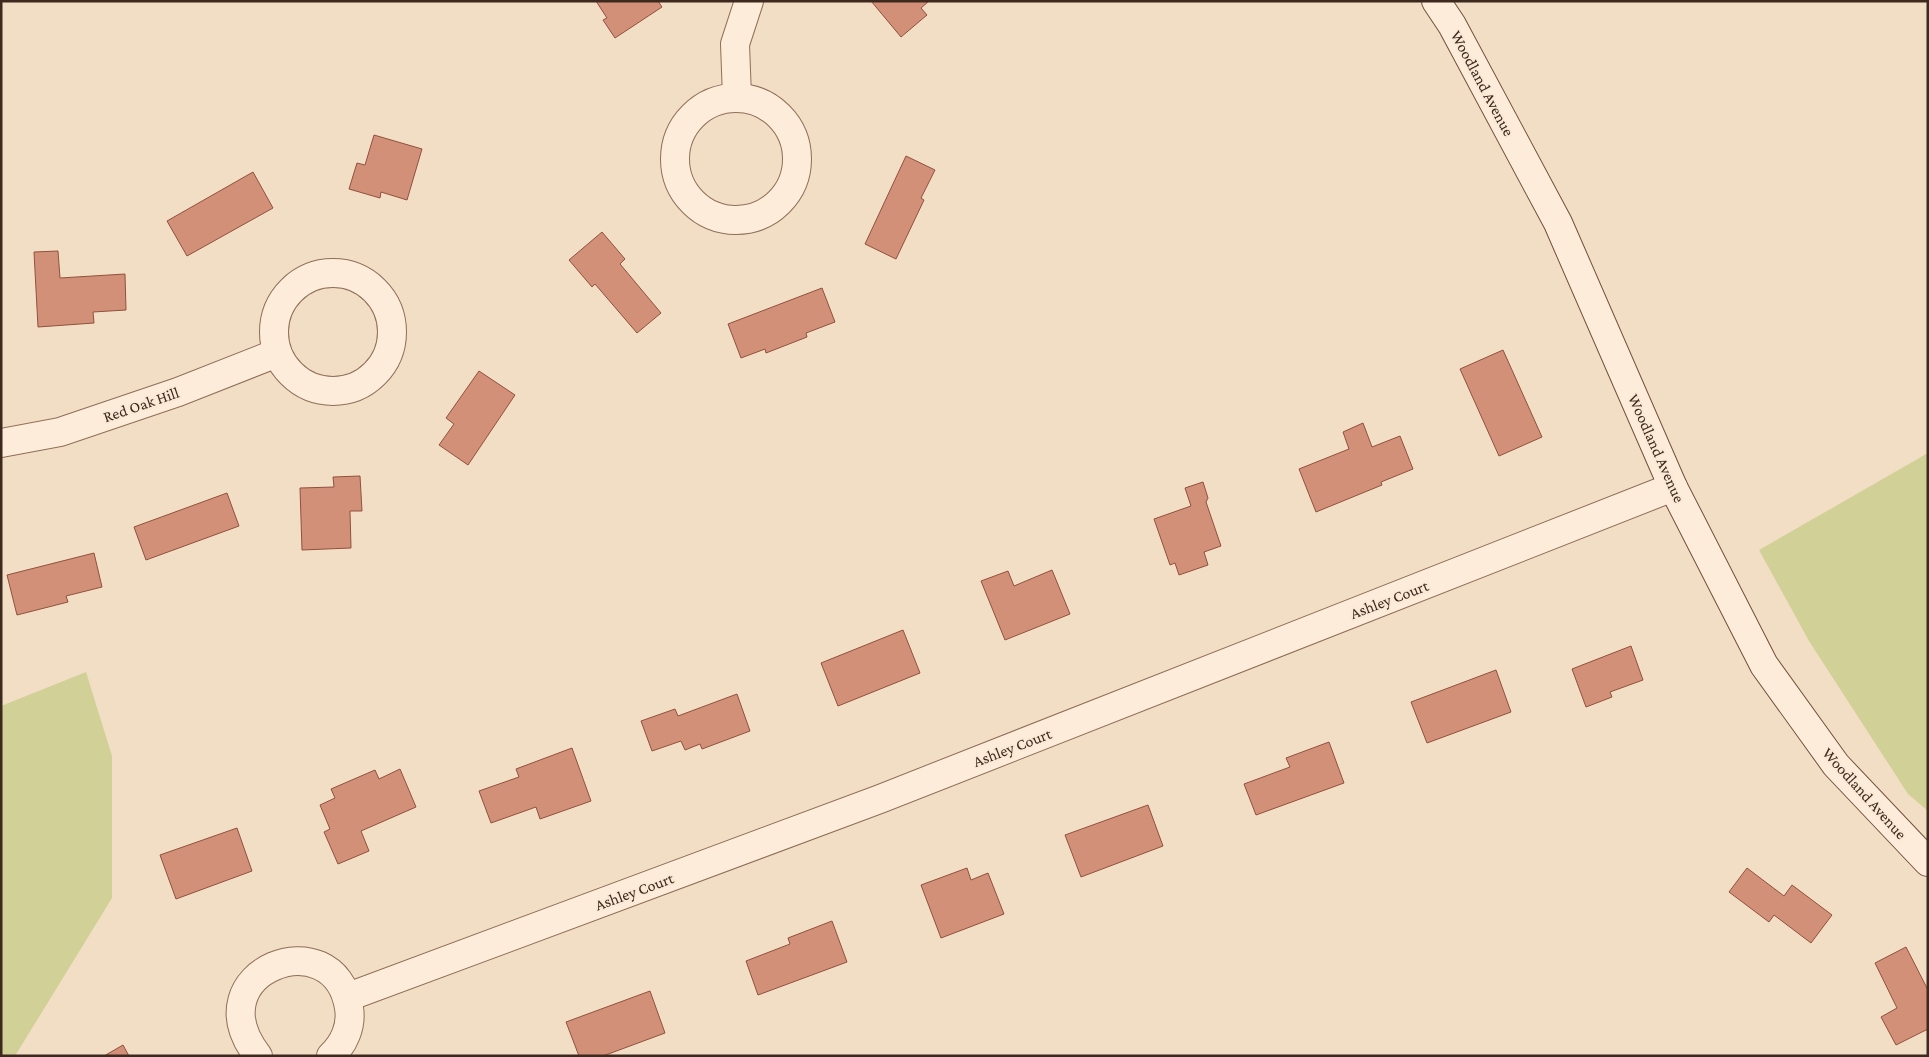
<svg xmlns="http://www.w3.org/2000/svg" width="1929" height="1057" viewBox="0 0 1929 1057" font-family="'Crimson Pro',serif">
<rect width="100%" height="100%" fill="#f2dec5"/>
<g fill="#d1d097">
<polygon points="1928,453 1928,811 1908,794 1809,641 1759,550"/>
<polygon points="86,672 112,756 112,898 15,1056 1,1056 1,706"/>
</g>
<g fill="#d39078" stroke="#90513d">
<polygon points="596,1 658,1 662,7 615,38 603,20 607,18"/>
<polygon points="871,1 929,1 921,8 927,15 901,37"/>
<polygon points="374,135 422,149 407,200 381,192 380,198 349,189 357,163 365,165"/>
<polygon points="906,156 935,170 921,198 924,200 896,259 865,244"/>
<polygon points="253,172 273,208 187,256 167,221"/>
<polygon points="602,232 625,259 620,264 661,313 637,333 595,284 592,287 569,260"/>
<polygon points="58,251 60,278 125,274 126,310 93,312 94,323 38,327 34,252"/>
<polygon points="822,288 835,322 806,333 807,337 766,353 765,349 741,358 728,324"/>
<polygon points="1503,350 1542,437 1499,456 1460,369"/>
<polygon points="479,371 515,395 468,465 439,445 454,424 446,418"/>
<polygon points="1363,423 1372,447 1400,436 1413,469 1381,482 1382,485 1316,512 1299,469 1349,449 1343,432"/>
<polygon points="360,476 362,511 350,511 351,548 302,550 300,488 334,487 333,477"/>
<polygon points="1203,482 1208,498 1206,502 1221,546 1204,552 1208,565 1179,575 1175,563 1170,565 1154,519 1191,506 1185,488"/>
<polygon points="227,493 239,526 146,560 134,527"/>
<polygon points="94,553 102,587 66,596 68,602 17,615 7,575"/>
<polygon points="1052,570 1070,614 1005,640 981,581 1008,571 1014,586"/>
<polygon points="903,630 920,673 838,706 821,663"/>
<polygon points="1631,646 1643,680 1610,692 1612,697 1586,707 1572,669"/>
<polygon points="1496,670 1511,712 1427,743 1411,702"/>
<polygon points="737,694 750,731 702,749 700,744 685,750 681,741 652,751 641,721 675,709 678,716"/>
<polygon points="1329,742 1344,783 1256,815 1244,784 1290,767 1286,758"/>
<polygon points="572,748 591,801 540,819 536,807 491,823 479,791 519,777 516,769"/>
<polygon points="400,769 416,807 361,831 369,851 338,864 324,832 330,829 320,805 335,798 331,789 375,770 379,779"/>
<polygon points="1148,805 1163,846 1081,877 1065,835"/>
<polygon points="237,828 252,871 176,899 160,855"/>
<polygon points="967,868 971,880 988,873 1004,914 941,938 921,885"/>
<polygon points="1747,868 1784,896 1792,885 1832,915 1811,943 1774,915 1769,922 1729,892"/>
<polygon points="832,921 847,962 758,995 746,961 790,944 788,938"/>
<polygon points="1906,947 1928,990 1928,1029 1896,1045 1881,1017 1897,1008 1875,963"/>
<polygon points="650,991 665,1033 603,1056 579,1056 566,1022"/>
<polygon points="123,1045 129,1056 104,1056"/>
</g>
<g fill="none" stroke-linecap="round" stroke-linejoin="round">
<defs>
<g id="street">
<polyline points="737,97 735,44 749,1"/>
<circle cx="736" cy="159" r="61"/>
<circle cx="333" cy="332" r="59"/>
<polyline points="1,443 60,432 178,392 277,353"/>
<polyline points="348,997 880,799 1673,487"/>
<path d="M258,1056c-66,-85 77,-138 91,-48 3,18 -5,36 -18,48"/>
</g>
<polyline id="secondary" points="1436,1 1452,25 1558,223 1673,487 1764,665 1836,765 1928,862"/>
</defs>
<use href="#street" stroke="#8f6e59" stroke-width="30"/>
<use href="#secondary" stroke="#714f3c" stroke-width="30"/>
<use href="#street" stroke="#fcecd9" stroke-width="28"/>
<use href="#secondary" stroke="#fcecd9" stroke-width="28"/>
</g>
<g text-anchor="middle" stroke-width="4" stroke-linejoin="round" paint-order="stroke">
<g font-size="16" fill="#3e291e" stroke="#f9e9d5">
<text transform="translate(1483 83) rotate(62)" y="6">Woodland Avenue</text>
<text transform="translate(141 404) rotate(-19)" y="6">Red Oak Hill</text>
<text transform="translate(1657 448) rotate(66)" y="6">Woodland Avenue</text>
<text transform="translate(1389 599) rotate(-21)" y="6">Ashley Court</text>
<text transform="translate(1012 747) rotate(-21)" y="6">Ashley Court</text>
<text transform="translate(1865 793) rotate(48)" y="6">Woodland Avenue</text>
<text transform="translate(634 891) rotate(-20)" y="6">Ashley Court</text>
</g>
</g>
<rect width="1929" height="1057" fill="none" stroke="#3e291e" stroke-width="5"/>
</svg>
